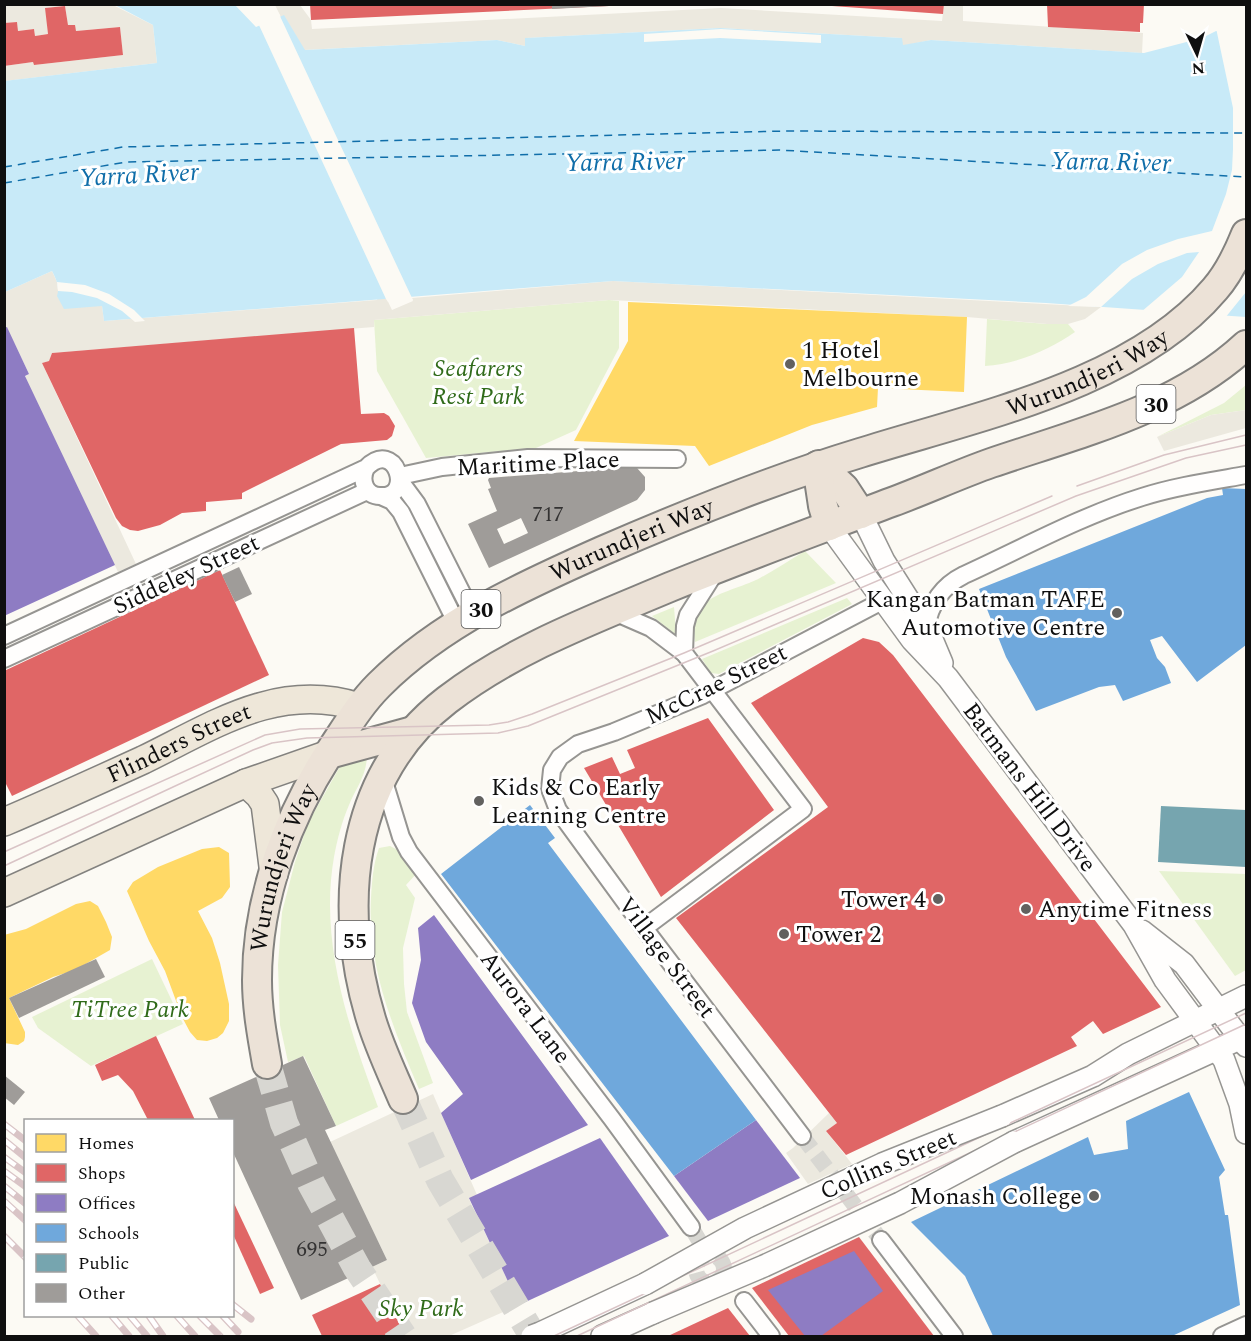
<svg xmlns="http://www.w3.org/2000/svg" width="1251" height="1341" viewBox="0 0 1251 1341" font-family="Spectral,serif">
<rect width="100%" height="100%" fill="#fcfaf4"/>
<g fill="#e7f2d2">
<polygon points="609,300 619,301 619,348 576,430 536,448 426,458 377,371 374,320"/>
<path d="M987,319l60,5h21l7,8c-26,18 -58,32 -90,34z"/>
<polygon points="1246,385 1246,410 1211,415 1157,437 1224,403"/>
<path d="M805,551l31,32 -141,59c-7,-49 32,-47 65,-64 15,-8 30,-18 45,-27z"/>
<polygon points="847,598 852,604 719,674 711,673 702,659"/>
<polygon points="674,607 676,632 675,634 652,616"/>
<path d="M347,754h20c0,21 -10,32 -18,51 -7,16 -12,35 -15,52 -15,85 15,172 44,250l-42,19 -32,-70 -16,6 -8,-37 -2,-60 4,-53 13,-50 13,-39z"/>
<path d="M390,846l10,5 17,22 -11,12 9,13 -12,50 1,36 3,28 26,71 -14,6c-26,-61 -52,-123 -48,-191 1,-17 2,-33 8,-50z"/>
<polygon points="1159,871 1246,874 1246,970 1235,976"/>
<polygon points="152,959 183,1024 91,1066 38,1028 32,1017"/>
</g>
<g fill="#ece9df">
<polygon points="5,5 113,5 153,25 157,63 5,81 4,66 33,62 34,65 123,55 120,27 76,31 74,25 68,25 65,6 46,8 48,34 35,36 34,29 18,31 17,22 5,23"/>
<polygon points="275,5 300,5 311,20 312,29 721,8 942,21 944,5 963,5 963,21 1143,33 1142,53 931,40 902,46 902,38 720,28 526,38 525,46 497,40 304,50 284,16 281,17"/>
<polygon points="52,271 57,282 58,291 102,306 104,321 377,300 381,287 392,310 413,301 412,298 613,281 1101,307 1085,319 1068,324 1047,324 967,317 609,300 374,320 374,327 52,353 49,361 42,363 136,564 118,572 25,377 29,374 7,328 5,328 5,292"/>
<polygon points="1246,410 1246,428 1164,451 1157,437 1211,415"/>
<polygon points="433,1094 477,1195 469,1199 519,1305 449,1336 405,1336 372,1267 387,1260 330,1142"/>
<polygon points="829,1113 837,1123 826,1131 852,1164 808,1184 786,1153 793,1148"/>
</g>
<path fill="#c8eaf8" d="M113,4l122,1 21,22 28,-12 21,35 192,-10 28,6v-8l195,-10 182,10 1,7 28,-5 213,13 58,-15 14,-7 30,1v285l-200,-14 -433,-22 -509,40 -2,-15 -38,3 -7,-13c3,-9 -1,-17 -5,-25l-47,21 -1,-211 153,-18 -4,-38z"/>
<g fill="#fcfaf4">
<polygon points="279,14 412,298 413,300 388,302 386,299 258,23"/>
<polygon points="1216,28 1246,29 1246,292 1225,318 1141,312 1182,277 1199,252 1187,253 1158,264 1132,279 1101,307 1068,306 1086,297 1122,264 1147,250 1178,239 1212,231 1226,194 1232,170 1233,149 1233,108"/>
<polygon points="721,29 821,35 821,43 720,38 644,42 644,34"/>
<polygon points="57,282 85,285 109,294 134,310 145,321 135,322 122,311 97,298 72,292 58,291"/>
</g>
<g fill="#ffd966">
<polygon points="628,302 967,317 964,392 878,388 877,407 812,425 709,466 695,446 574,441 628,341"/>
<polygon points="219,847 229,853 230,887 222,898 198,911 212,938 220,963 229,1004 229,1021 223,1033 217,1038 207,1041 197,1040 190,1032 182,1017 165,971 149,941 127,891 133,882 158,867 202,849"/>
<polygon points="90,901 98,906 106,922 112,937 110,950 75,970 53,977 9,998 25,1032 25,1037 24,1041 18,1045 4,1043 4,935 26,929 76,904"/>
</g>
<g fill="#e06666">
<polygon points="310,4 609,4 609,6 311,20"/>
<polygon points="832,4 944,4 943,14 832,6"/>
<polygon points="1047,4 1144,4 1143,23 1140,23 1140,32 1048,27"/>
<polygon points="65,6 68,25 75,25 76,31 120,27 123,55 34,65 33,62 4,66 4,23 17,22 18,31 34,29 35,36 48,34 45,8"/>
<polygon points="354,328 361,414 384,413 389,416 395,426 392,436 387,440 341,444 242,493 242,499 206,502 206,511 182,513 160,525 138,531 130,530 122,526 116,518 42,363 49,361 52,353"/>
<polygon points="220,570 269,675 12,796 4,780 4,671"/>
<polygon points="863,638 879,642 893,655 1161,1007 1103,1034 1093,1021 1071,1037 1077,1046 846,1155 826,1131 837,1123 676,918 828,807 751,703"/>
<polygon points="708,718 774,810 661,897 584,768 612,757 620,774 635,768 627,750"/>
<polygon points="156,1036 195,1120 148,1120 133,1091 118,1075 102,1081 95,1065"/>
<polygon points="232,1199 274,1288 260,1294 232,1232"/>
<polygon points="859,1237 934,1336 789,1336 752,1288"/>
<polygon points="380,1284 405,1336 322,1336 312,1315"/>
<polygon points="728,1308 750,1336 668,1336"/>
</g>
<g fill="#8e7cc3">
<polygon points="7,327 29,374 25,376 115,565 4,616 4,328"/>
<polygon points="434,915 588,1125 471,1180 441,1113 463,1094 426,1042 412,1003 421,960 418,928"/>
<polygon points="756,1120 800,1178 708,1221 674,1176"/>
<polygon points="600,1138 669,1236 519,1305 469,1198"/>
<polygon points="854,1251 883,1291 821,1336 805,1336 768,1290"/>
</g>
<g fill="#6fa8dc">
<polygon points="1222,488 1246,489 1246,645 1197,682 1162,636 1150,640 1157,658 1165,667 1171,683 1123,701 1115,685 1099,687 1036,711 1006,657 979,589 1207,498 1223,495"/>
<polygon points="530,805 555,838 548,843 756,1120 674,1176 441,874"/>
<polygon points="1189,1092 1225,1170 1219,1177 1225,1215 1228,1215 1240,1305 1172,1336 993,1336 965,1276 911,1222 1088,1137 1094,1155 1128,1149 1126,1121"/>
</g>
<polygon fill="#76a5af" points="1161,806 1246,810 1246,867 1158,862"/>
<g fill="none" stroke-linecap="round" stroke-linejoin="round">
<g stroke="#106ea9" stroke-width="1.5" stroke-dasharray="8 6" stroke-linecap="butt">
<polyline points="4,167 123,147 786,131 1246,133"/>
<polyline points="4,183 126,162 779,150 1246,177"/>
</g>
</g>
<g fill="#9f9c99" fill-rule="evenodd">
<polygon points="552,4 609,4 609,6 552,9"/>
<path d="M630,467l7,1 8,9v13l-8,10 -148,68 -21,-44 29,-13 -9,-22 3,-1 -3,-8 1,-2zM521,518l7,15 -24,11 -7,-15z"/>
<polygon points="239,567 252,594 235,602 222,575"/>
<polygon points="96,959 105,977 19,1018 9,998"/>
<polygon points="303,1056 336,1126 325,1130 387,1260 301,1300 232,1150 232,1120 219,1120 209,1098"/>
<polygon points="4,1075 25,1092 14,1105 4,1097"/>
</g>
<g fill="none" stroke-linecap="round" stroke-linejoin="round">
<g stroke="#d8d7d2" stroke-width="16" stroke-dasharray="16 8" stroke-linecap="butt">
<polyline points="802,1136 881,1240"/>
<polyline points="691,1227 707,1254"/>
<circle cx="710" cy="1269" r="14"/>
</g>
<g stroke="#d8d7d2" stroke-width="28" stroke-dasharray="28 14" stroke-linecap="butt">
<polyline points="267,1064 284,1123 311,1183 357,1268 403,1336"/>
<polyline points="403,1099 440,1180 533,1336"/>
</g>
<defs>
<g id="minor">
<polyline points="400,476 442,467 528,458 677,459"/>
<polyline points="400,481 417,504 472,613"/>
<polyline points="383,497 392,501 401,512 457,624"/>
<polyline points="612,611 651,628 684,653 803,809 644,928"/>
<path d="M926,628c4,-25 16,-42 38,-53 59,-27 117,-59 178,-78 34,-11 70,-16 104,-22"/>
<path d="M4,636l362,-168c30,-31 49,31 14,28 -15,0 -20,-16 -14,-28"/>
<polyline points="684,653 685,626 688,615 716,571"/>
<polyline points="4,659 367,491"/>
<polyline points="383,778 401,837 409,852 612,1119 691,1227"/>
<polyline points="802,1136 644,928 558,810 550,789 552,770 560,757 578,744 614,732 703,695 884,600"/>
<polyline points="881,1240 954,1336"/>
<polyline points="744,1301 771,1336"/>
<polyline points="1222,1336 1246,1325"/>
</g>
<g id="tertiary">
<polyline points="861,514 884,561 929,632 942,663"/>
<polyline points="829,526 912,640 948,678 1134,925 1165,980 1224,1060 1240,1104 1246,1133"/>
<polyline points="1142,931 1184,964 1246,1046"/>
<polyline points="1002,1116 1093,1076 1128,1054 1246,996"/>
<polyline points="1014,1142 1246,1036"/>
<polyline points="540,1333 645,1284"/>
<polyline points="602,1336 653,1313"/>
</g>
<g id="primary">
<polyline points="246,783 259,795 265,804 274,874"/>
<path id="s1" d="M4,822c47,-20 93,-41 139,-62 70,-34 135,-79 216,-53"/>
<polyline points="4,893 246,783 329,754"/>
</g>
<g id="trunk">
<polyline points="819,465 844,488 861,514"/>
<polyline points="817,466 823,506 829,526"/>
<polyline points="329,754 413,731"/>
<path id="s2" d="M267,1064c-5,-28 -10,-56 -10,-84 0,-83 31,-165 76,-233 14,-21 27,-43 46,-62 62,-62 144,-99 223,-134 85,-37 169,-71 258,-98 114,-36 274,-68 355,-164 14,-16 23,-35 31,-55"/>
<path d="M403,1099c-11,-26 -24,-53 -32,-80 -34,-111 -23,-243 76,-319 66,-51 147,-81 223,-113 74,-30 148,-57 222,-85 33,-12 65,-27 99,-39 88,-30 185,-53 255,-118"/>
</g>
</defs>
<use href="#minor" stroke="#969592" stroke-width="20"/>
<use href="#tertiary" stroke="#969592" stroke-width="24"/>
<use href="#primary" stroke="#83827f" stroke-width="30"/>
<use href="#trunk" stroke="#83827f" stroke-width="32"/>
<use href="#minor" stroke="#fffefd" stroke-width="16"/>
<use href="#tertiary" stroke="#fffefd" stroke-width="21"/>
<use href="#primary" stroke="#eee7d9" stroke-width="27"/>
<use href="#trunk" stroke="#ece2d7" stroke-width="28"/>
<g stroke="#d9c4c6" stroke-width="1.5">
<polyline points="1077,486 1164,455 1246,435"/>
<polyline points="4,852 265,735 300,729 489,725 508,722 532,714 684,653 1052,496"/>
<polyline points="4,866 173,787 253,750 272,743 307,738 498,733 528,726 713,651 1076,496 1186,458 1246,445"/>
<polyline points="554,1336 1246,1013"/>
<polyline points="577,1336 1246,1024"/>
</g>
<defs>
<g id="rail">
<polyline points="4,1124 26,1141"/>
<polyline points="4,1140 26,1158"/>
<polyline points="4,1157 26,1173"/>
<polyline points="4,1171 26,1187"/>
<polyline points="4,1186 26,1204"/>
<polyline points="4,1201 26,1221"/>
<polyline points="4,1236 26,1258"/>
<polyline points="232,1304 251,1319"/>
<polyline points="78,1316 96,1336"/>
<polyline points="112,1316 129,1336"/>
<polyline points="130,1316 147,1336"/>
<polyline points="149,1316 163,1336"/>
<polyline points="177,1316 195,1336"/>
<polyline points="200,1316 220,1336"/>
<polyline points="223,1316 238,1332"/>
</g>
</defs>
<use href="#rail" stroke="#d9c4c6" stroke-width="7"/>
<use href="#rail" stroke="#fff" stroke-width="4.5" stroke-dasharray="14" stroke-linecap="butt"/>
<defs>
<g id="tertiary-bridge">
<polyline points="645,1284 745,1228 882,1164 1002,1116"/>
<polyline points="653,1313 764,1266 900,1203 1014,1142"/>
<polyline points="532,1336 540,1333"/>
</g>
</defs>
<use href="#tertiary-bridge" stroke="#969592" stroke-width="24" stroke-linecap="butt"/>
<use href="#tertiary-bridge" stroke="#fffefd" stroke-width="21"/>
</g>
<g fill="#62615f" stroke="#fff" stroke-width="2">
<circle cx="790" cy="364" r="6"/>
<circle cx="1117" cy="613" r="6"/>
<circle cx="479" cy="801" r="6"/>
<circle cx="938" cy="899" r="6"/>
<circle cx="1026" cy="909" r="6"/>
<circle cx="784" cy="934" r="6"/>
<circle cx="1094" cy="1196" r="6"/>
</g>
<g text-anchor="middle" stroke-width="6" stroke-linejoin="round" paint-order="stroke">
<g font-size="21" fill="#333232">
<text x="548" y="521">717</text>
<text x="312" y="1256">695</text>
</g>
<g fill="#fff" stroke="#575757" stroke-width="1.5">
<rect x="1136.5" y="385" width="39" height="38" rx="4.5"/>
<rect x="461.5" y="590" width="39" height="38" rx="4.5"/>
<rect x="335.5" y="921" width="39" height="38" rx="4.5"/>
</g>
<g font-size="22" font-weight="bold" fill="#0f0f0f">
<text x="1156" y="412">30</text>
<text x="481" y="617">30</text>
<text x="355" y="948">55</text>
</g>
<g font-size="24" fill="#0f0f0f" stroke="#fff" text-anchor="start">
<text x="802" y="358">1 Hotel<tspan x="802" dy="28">Melbourne</tspan></text>
<text x="1105" y="607" text-anchor="end">Kangan Batman TAFE<tspan x="1105" dy="28">Automotive Centre</tspan></text>
<text x="491" y="795">Kids &amp; Co Early<tspan x="491" dy="28">Learning Centre</tspan></text>
<text x="926" y="907" text-anchor="end">Tower 4</text>
<text x="1038" y="917">Anytime Fitness</text>
<text x="796" y="942">Tower 2</text>
<text x="1082" y="1204" text-anchor="end">Monash College</text>
</g>
<g font-size="24" font-style="italic" fill="#306b1a" stroke="#fff">
<text x="478" y="376">Seafarers<tspan x="478" dy="28">Rest Park</tspan></text>
<text x="130" y="1017">TiTree Park</text>
<text x="421" y="1316">Sky Park</text>
</g>
<g font-size="24" fill="#0f0f0f" stroke="#fff">
<text dy="8" stroke="none"><textPath href="#s2" startOffset="1190">Wurundjeri Way</textPath></text>
<text transform="translate(538 463) rotate(-3)" y="8">Maritime Place</text>
<text dy="8" stroke="none"><textPath href="#s2" startOffset="704">Wurundjeri Way</textPath></text>
<text transform="translate(186 574) rotate(-25)" y="8">Siddeley Street</text>
<text transform="translate(716 684) rotate(-26)" y="8">McCrae Street</text>
<text dy="8" stroke="none"><textPath href="#s1" startOffset="192">Flinders Street</textPath></text>
<text transform="translate(1030 787) rotate(53)" y="8">Batmans Hill Drive</text>
<text dy="8" stroke="none"><textPath href="#s2" startOffset="201">Wurundjeri Way</textPath></text>
<text transform="translate(667 957) rotate(53)" y="8">Village Street</text>
<text transform="translate(526 1007) rotate(53)" y="8">Aurora Lane</text>
<text transform="translate(888 1164) rotate(-23)" y="8">Collins Street</text>
</g>
<g font-size="26" font-style="italic" fill="#106ea9" stroke="#fff">
<text transform="translate(625 161) rotate(-1)" y="9">Yarra River</text>
<text transform="translate(1111 161) rotate(1)" y="9">Yarra River</text>
<text transform="translate(139 174) rotate(-3)" y="9">Yarra River</text>
</g>
</g>
<rect width="1251" height="1341" fill="none" stroke="#0f0f0f" stroke-width="12"/>
<rect x="24" y="1119" width="210" height="198" fill="#ffffff" stroke="#9f9f9f" stroke-width="1.5"/>
<rect x="36" y="1134" width="30" height="18" fill="#ffd966" stroke="#9f9f9f" stroke-width="1.5"/>
<text x="78" y="1149" font-size="18" fill="#0f0f0f">Homes</text>
<rect x="36" y="1164" width="30" height="18" fill="#e06666" stroke="#9f9f9f" stroke-width="1.5"/>
<text x="78" y="1179" font-size="18" fill="#0f0f0f">Shops</text>
<rect x="36" y="1194" width="30" height="18" fill="#8e7cc3" stroke="#9f9f9f" stroke-width="1.5"/>
<text x="78" y="1209" font-size="18" fill="#0f0f0f">Offices</text>
<rect x="36" y="1224" width="30" height="18" fill="#6fa8dc" stroke="#9f9f9f" stroke-width="1.5"/>
<text x="78" y="1239" font-size="18" fill="#0f0f0f">Schools</text>
<rect x="36" y="1254" width="30" height="18" fill="#76a5af" stroke="#9f9f9f" stroke-width="1.5"/>
<text x="78" y="1269" font-size="18" fill="#0f0f0f">Public</text>
<rect x="36" y="1284" width="30" height="18" fill="#9f9c99" stroke="#9f9f9f" stroke-width="1.5"/>
<text x="78" y="1299" font-size="18" fill="#0f0f0f">Other</text>
<g transform="translate(1197 54) rotate(175)" stroke="#ffffff" stroke-width="4.5" paint-order="stroke">
<path d="M0-4.5L10 22L0 15L-10 22Z" fill="#0f0f0f"/>
<text y="-9" font-size="16" font-weight="bold" text-anchor="middle" fill="#0f0f0f">N</text>
</g>
</svg>
